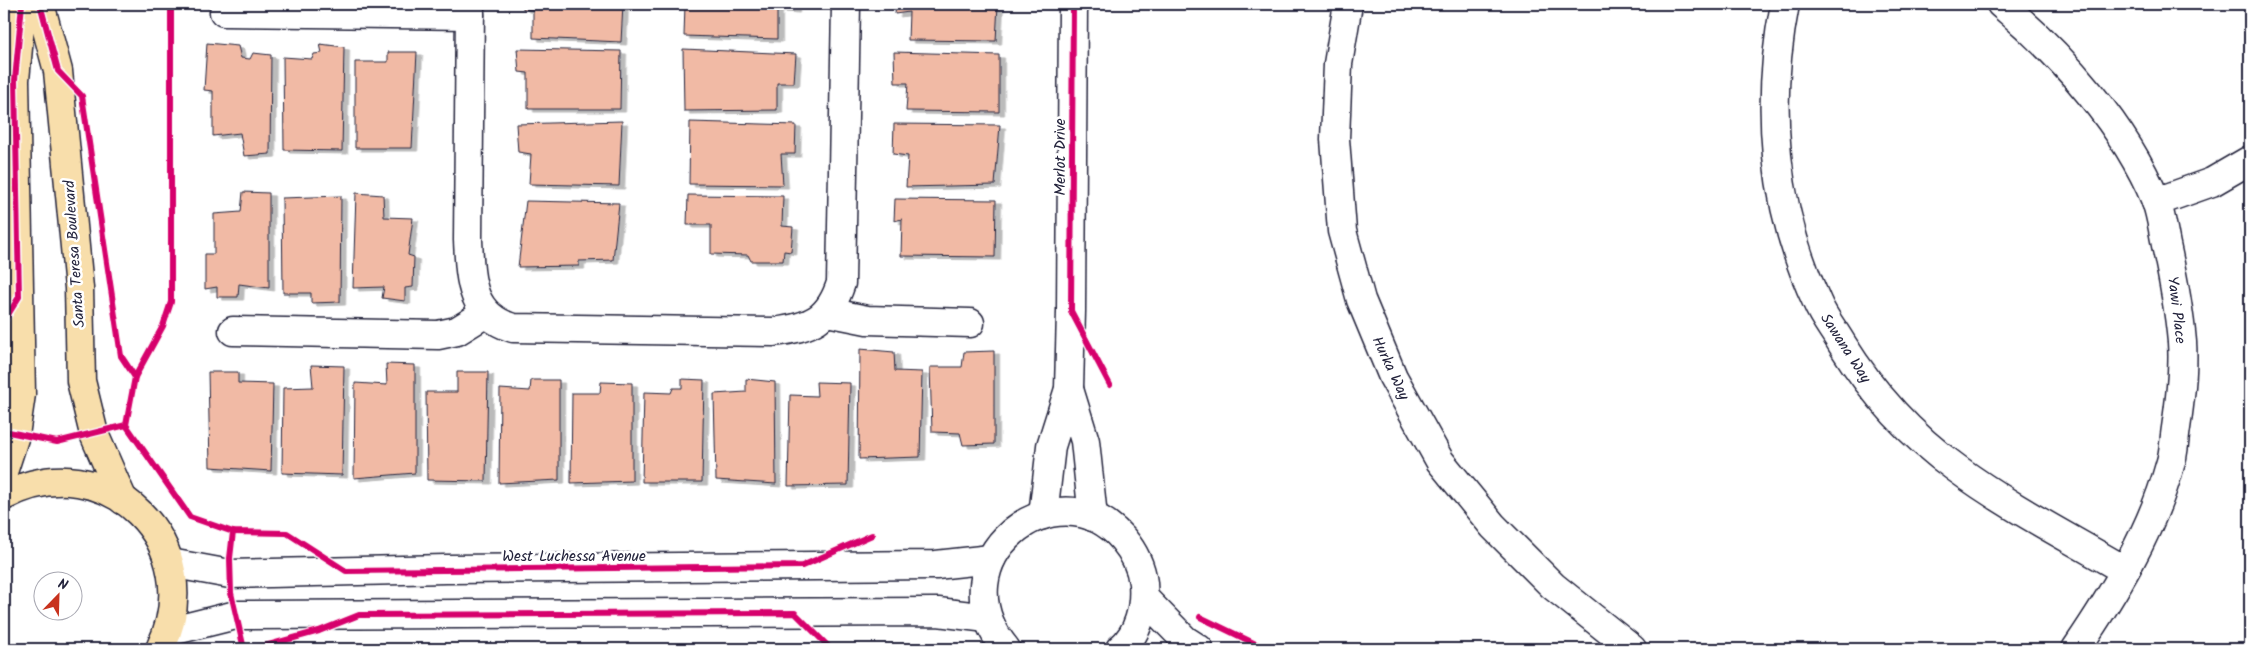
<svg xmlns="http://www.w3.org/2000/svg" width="2254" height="653" viewBox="0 0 2254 653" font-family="Kalam,sans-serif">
<defs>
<filter id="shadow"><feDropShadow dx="5.5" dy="3" stdDeviation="0" flood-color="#0004"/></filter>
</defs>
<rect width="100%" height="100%" fill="#fff"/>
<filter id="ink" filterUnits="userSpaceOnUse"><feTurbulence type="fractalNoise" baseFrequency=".02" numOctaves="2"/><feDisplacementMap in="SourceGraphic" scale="10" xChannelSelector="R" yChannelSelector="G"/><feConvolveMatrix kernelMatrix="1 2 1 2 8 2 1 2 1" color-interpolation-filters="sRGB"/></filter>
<g filter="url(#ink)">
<g fill="#f1baa5" stroke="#22223b" filter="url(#shadow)">
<polygon points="523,4 623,4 621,42 533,38 533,10 523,9"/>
<polygon points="685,4 794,4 794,10 777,9 777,39 684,36"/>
<polygon points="896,4 998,4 996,41 908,40 909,12 895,14"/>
<polygon points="207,43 238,46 241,58 250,59 253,53 271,55 270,154 244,156 240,133 213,136 213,91 204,90"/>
<polygon points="320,44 344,47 342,151 284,150 283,57 312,59 314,54 322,53"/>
<polygon points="517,49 621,51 620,109 528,109 528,73 519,72"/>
<polygon points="683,49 796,54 794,83 777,83 777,110 684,111"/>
<polygon points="388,52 417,52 412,148 355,148 355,62 388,62"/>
<polygon points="894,52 999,55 999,112 906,111 908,83 895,83"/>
<polygon points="622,121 619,186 529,184 531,154 518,152 516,124"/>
<polygon points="690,122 796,125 795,154 781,154 783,185 689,184"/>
<polygon points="894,124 1000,125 995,185 906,187 908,156 893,154"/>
<polygon points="243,192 269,193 269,288 239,284 238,297 217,297 217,287 205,289 205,254 214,254 214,214 241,212"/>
<polygon points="356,193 383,195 384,217 413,218 408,255 414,257 413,287 405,288 405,301 382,298 384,287 353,288"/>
<polygon points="688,195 783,196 782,226 793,227 791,252 784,251 783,261 751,261 748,255 711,254 711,225 687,225"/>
<polygon points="341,196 340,302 311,303 311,293 283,293 282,198"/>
<polygon points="895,199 996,200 995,257 901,256 902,219 894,221"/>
<polygon points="526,201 619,203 613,260 579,261 579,266 518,267"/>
<polygon points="860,349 894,352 895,371 922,372 920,457 859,459"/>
<polygon points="994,351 994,444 963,445 960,433 932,432 930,367 962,367 964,352"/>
<polygon points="386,364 415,365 415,473 354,478 355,383 387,385"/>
<polygon points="311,365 344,366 342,475 282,473 283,388 313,387"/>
<polygon points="208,372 238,372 238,383 273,384 271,471 210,467"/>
<polygon points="457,372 488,372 486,481 427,480 426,392 457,392"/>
<polygon points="682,379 704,380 702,482 642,482 644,392 671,393 673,388 682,388"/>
<polygon points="746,379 775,382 776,484 716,480 714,394 746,392"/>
<polygon points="531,380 559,380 559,480 499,483 500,389 530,391"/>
<polygon points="601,382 632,383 632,481 571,483 572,393 600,393"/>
<polygon points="816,382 850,383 848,485 788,486 790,395 817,396"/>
</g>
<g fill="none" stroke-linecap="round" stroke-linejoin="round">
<defs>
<g id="minor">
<path d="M470,4l-2,236c2,39 2,75 45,88l261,4c37,-5 55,-12 67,-49l5,-279"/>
<polyline points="1348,4 1338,64 1335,139 1342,231 1361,300 1393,377 1440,461 1493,526 1553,586 1632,649"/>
<path d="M1785,4c-20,101 -12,204 32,298 6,15 17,28 25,42 30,48 68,91 114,124 53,39 112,69 168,102"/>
<path d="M2001,4c61,51 124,122 155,197 5,13 7,30 10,44 7,32 13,64 16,97 2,27 -2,59 -6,86 -2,12 -2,26 -6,37 -18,66 -56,128 -94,184"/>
<polyline points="224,12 470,15"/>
<polyline points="2156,202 2212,182 2250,160"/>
<polyline points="827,312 867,320 970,323"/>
<polyline points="233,331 438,335 457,331 486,313"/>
<polyline points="1069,389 1085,441 1093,517"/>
<polyline points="1043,515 1051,446 1069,389 1071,311 1073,4"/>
<polyline points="170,563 230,574 446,569 936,565 991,559"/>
<polyline points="1144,598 1185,640 1199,649"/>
<polyline points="168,632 236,615 938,612 987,618"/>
<path d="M1006,649c-73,-89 51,-186 117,-110 11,13 18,27 20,44 2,24 -4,51 -23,66"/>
</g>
<g id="major">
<polyline points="40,4 58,71 79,288 81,381 94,434 123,500"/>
<polyline points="4,469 15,435 21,394 15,80 22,4"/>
<path d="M4,496c102,-55 207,49 156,153"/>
</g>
</defs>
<use href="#minor" stroke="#22223b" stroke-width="31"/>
<use href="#major" stroke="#22223b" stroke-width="31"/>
<use href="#minor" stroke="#fff" stroke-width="28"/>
<use href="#major" stroke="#f8deab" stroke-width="28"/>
<defs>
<g id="cycleway">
<polyline points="40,4 58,71 82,96 121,356 135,377"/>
<polyline points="171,4 171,302 163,326 135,377 126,425 190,517 233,532 287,533 346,571 802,566 872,535"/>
<polyline points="1073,4 1071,311 1110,385"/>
<polyline points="4,321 19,297 15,80 22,4"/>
<polyline points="4,431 57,442 126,425"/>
<polyline points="233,532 230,558 231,593 244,649"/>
<polyline points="1200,617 1266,649"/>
<polyline points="241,649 265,646 319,631 359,615 795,613 831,649"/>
</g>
</defs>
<use href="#cycleway" stroke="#fff" stroke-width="9"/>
<use href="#cycleway" stroke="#d6006c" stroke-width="6"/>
</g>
</g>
<g text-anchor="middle" stroke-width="5" stroke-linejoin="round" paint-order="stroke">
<g font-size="15" fill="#22223b" stroke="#fff">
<text transform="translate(1060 157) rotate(-90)" y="5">Merlot Drive</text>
<text transform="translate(74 254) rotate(-94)" y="5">Santa Teresa Boulevard</text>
<text transform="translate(2177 310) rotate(83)" y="5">Yawi Place</text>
<text transform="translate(1846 348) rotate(57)" y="5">Sawana Way</text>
<text transform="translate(1391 368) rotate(65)" y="5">Hurka Way</text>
<text x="574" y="561">West Luchessa Avenue</text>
</g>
</g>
<rect width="2254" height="653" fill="none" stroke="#fff" stroke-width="20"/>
<rect x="10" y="10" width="2234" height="633" fill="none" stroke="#22223b" stroke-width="2" filter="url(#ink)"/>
<g transform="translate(58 596) rotate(23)"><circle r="24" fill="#ffffff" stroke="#a7a7b1"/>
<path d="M0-4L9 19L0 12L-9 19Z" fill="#c8321e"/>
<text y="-8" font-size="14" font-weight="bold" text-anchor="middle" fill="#22223b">N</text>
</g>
</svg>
